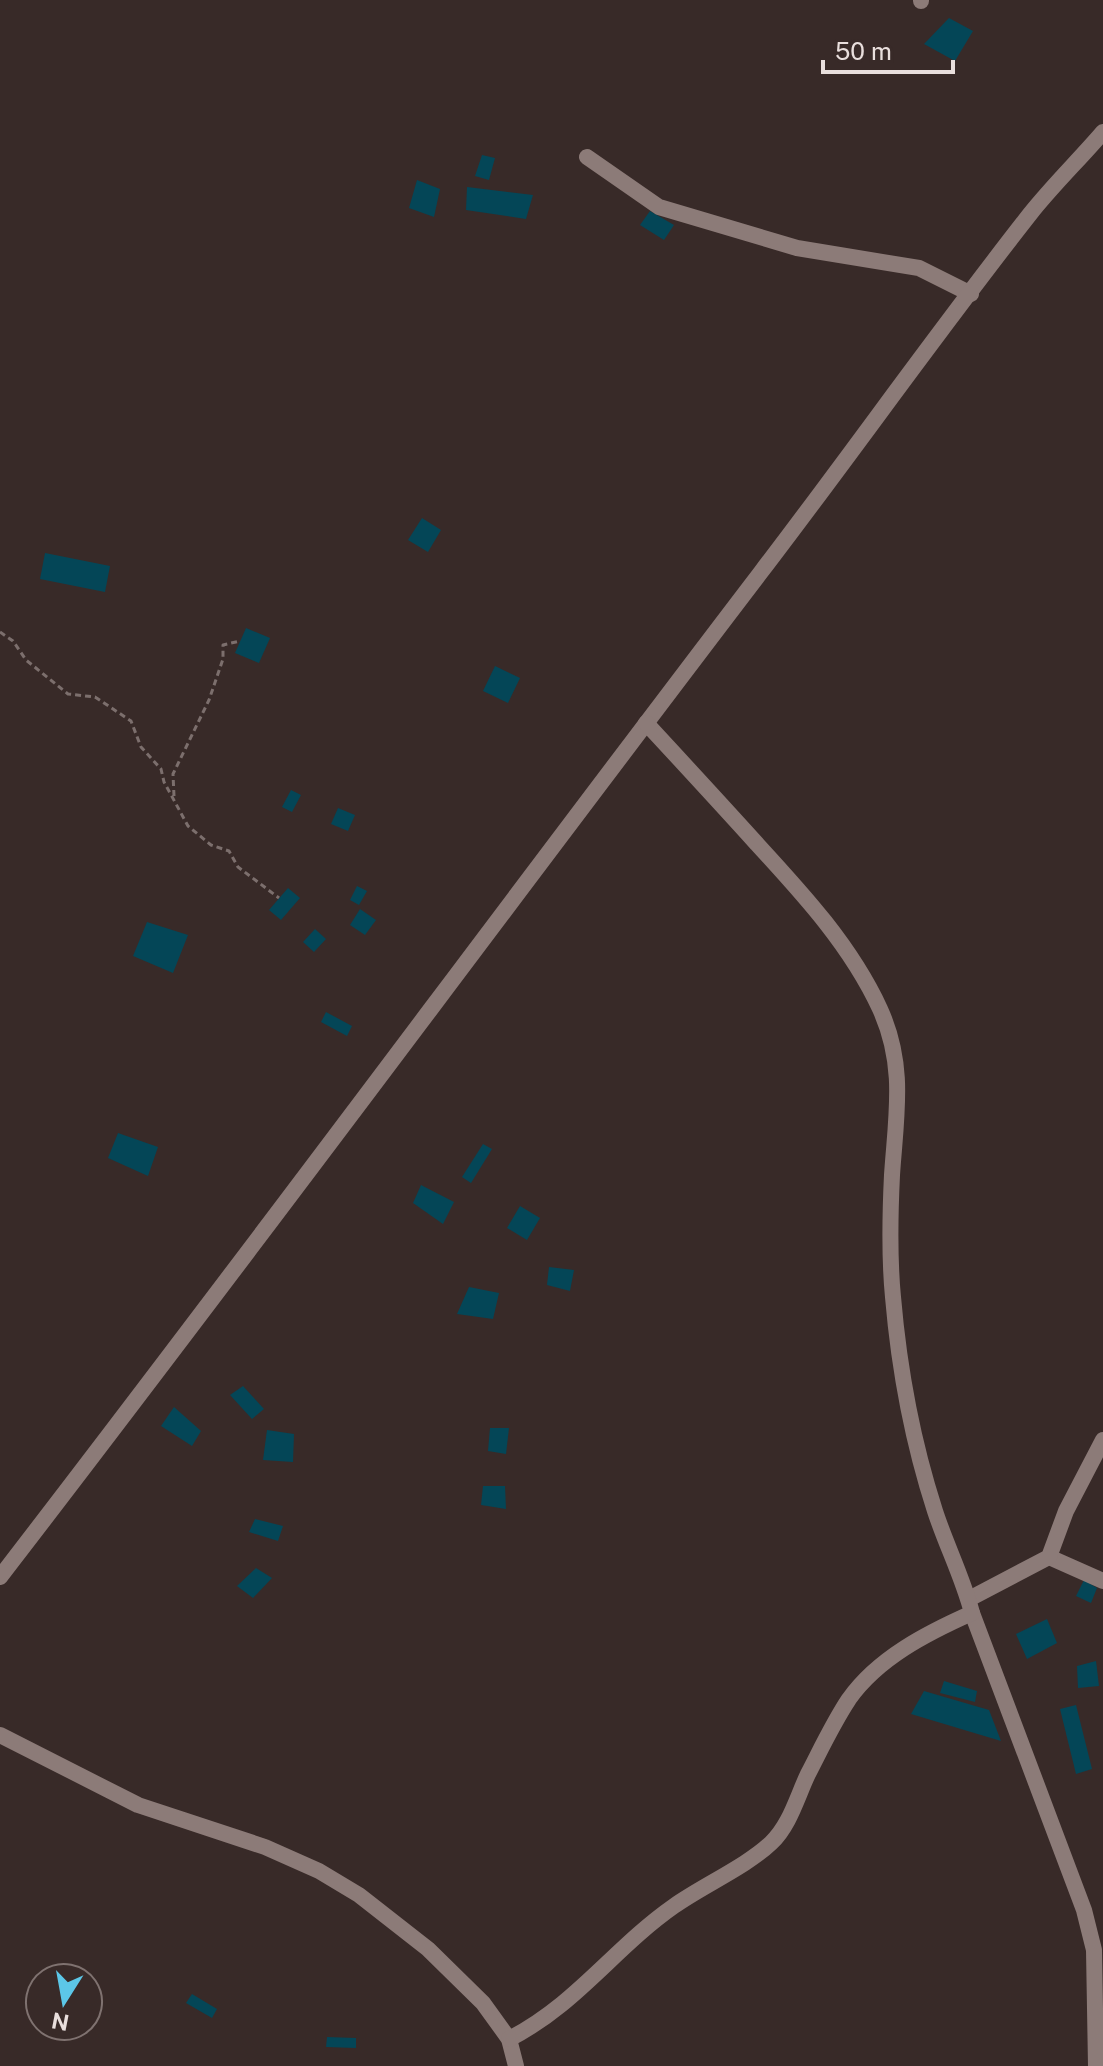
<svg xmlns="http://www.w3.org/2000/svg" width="1103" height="2066" viewBox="0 0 1103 2066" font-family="'Public Sans',sans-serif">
<rect width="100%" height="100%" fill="#382a28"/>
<g fill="#044657">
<polygon points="949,18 973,31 955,61 924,44"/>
<polygon points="482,155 495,158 489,180 475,176"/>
<polygon points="417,180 440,189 434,217 409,208"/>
<polygon points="467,187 533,195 526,219 466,210"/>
<polygon points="650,211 674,225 664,240 640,225"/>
<polygon points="422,518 441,530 428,552 408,540"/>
<polygon points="45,553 110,566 105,592 40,579"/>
<polygon points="246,628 270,638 259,663 235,653"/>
<polygon points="495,666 520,678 508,703 483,691"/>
<polygon points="291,790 301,795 292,812 282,807"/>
<polygon points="338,808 355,815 348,831 331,824"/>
<polygon points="357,886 367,891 359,905 350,900"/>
<polygon points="288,888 300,898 281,920 269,910"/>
<polygon points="360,909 376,920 365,935 350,925"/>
<polygon points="147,922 188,935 173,973 133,956"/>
<polygon points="315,929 326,939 314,952 303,942"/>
<polygon points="326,1012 352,1026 347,1036 321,1022"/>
<polygon points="118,1133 158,1147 148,1176 108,1158"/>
<polygon points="483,1144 492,1149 471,1183 462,1177"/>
<polygon points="421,1185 454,1202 443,1224 413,1203"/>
<polygon points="520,1206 540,1218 527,1240 507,1228"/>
<polygon points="549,1267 574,1270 570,1291 547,1285"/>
<polygon points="469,1287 499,1293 493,1319 457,1314"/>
<polygon points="243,1386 264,1409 252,1419 230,1395"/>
<polygon points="174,1407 201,1431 192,1446 161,1426"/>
<polygon points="490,1428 509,1428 506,1454 488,1451"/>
<polygon points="267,1430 294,1434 293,1462 263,1460"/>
<polygon points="483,1486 505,1486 506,1509 481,1505"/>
<polygon points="255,1519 283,1526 278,1541 249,1532"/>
<polygon points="256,1568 272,1578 253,1598 237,1586"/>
<polygon points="1084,1580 1097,1588 1091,1603 1076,1596"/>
<polygon points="1047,1619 1057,1643 1027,1659 1016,1634"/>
<polygon points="1096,1661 1099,1686 1078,1688 1077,1666"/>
<polygon points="944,1681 977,1691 975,1702 940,1693"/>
<polygon points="924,1691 989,1710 1001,1741 911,1714"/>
<polygon points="1076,1705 1092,1769 1076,1774 1060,1709"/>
<polygon points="192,1994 217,2009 212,2018 186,2003"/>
<polygon points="327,2037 356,2038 356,2048 326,2047"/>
</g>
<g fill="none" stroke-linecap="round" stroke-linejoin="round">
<g stroke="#7c6f6d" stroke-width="3" stroke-dasharray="6 4" stroke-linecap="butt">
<polyline points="0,632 13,641 26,660 68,694 95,697 131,721 141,747 161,769 164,782 188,826 211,845 229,851 238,867 279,898"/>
<polyline points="174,796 173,774 209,700 223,659 223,645 240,641"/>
</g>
<g stroke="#8c7b78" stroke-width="16">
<polyline points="921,0 921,1"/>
<polyline points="587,157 659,207 797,248 919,268 971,294"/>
<polyline points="1049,1557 1103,1581"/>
<path d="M0,1577c257,-333 506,-671 761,-1005 91,-119 177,-241 269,-358 23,-29 49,-54 73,-82"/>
<polyline points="969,1599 1049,1557 1066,1511 1103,1440"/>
<polyline points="972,1613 1084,1910 1094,1950 1096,2066"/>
<polyline points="0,1735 138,1805 265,1847 319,1871 359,1895 428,1949 483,2003 509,2039 516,2066"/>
<path d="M509,2039c67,-34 105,-91 165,-133 28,-20 73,-40 97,-63 19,-18 26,-46 37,-69 13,-25 25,-51 41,-75 29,-41 78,-66 123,-86 -9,-35 -26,-68 -37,-102 -22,-68 -36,-143 -42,-214 -4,-41 -3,-81 -1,-122 4,-60 14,-109 -12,-166 -29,-63 -77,-115 -123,-165 -37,-41 -74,-81 -111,-121"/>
</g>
</g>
<g transform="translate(64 2002) rotate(191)"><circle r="38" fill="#382a28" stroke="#7f7270" stroke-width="2"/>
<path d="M0-6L14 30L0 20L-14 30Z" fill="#5cc7e8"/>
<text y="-12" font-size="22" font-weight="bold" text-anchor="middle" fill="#e9dfdd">N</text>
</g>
<path d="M823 60v12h130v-12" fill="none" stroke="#e9dfdd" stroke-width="4"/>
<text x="835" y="60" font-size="24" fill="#e9dfdd" stroke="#382a28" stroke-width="6" paint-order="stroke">50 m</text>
</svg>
